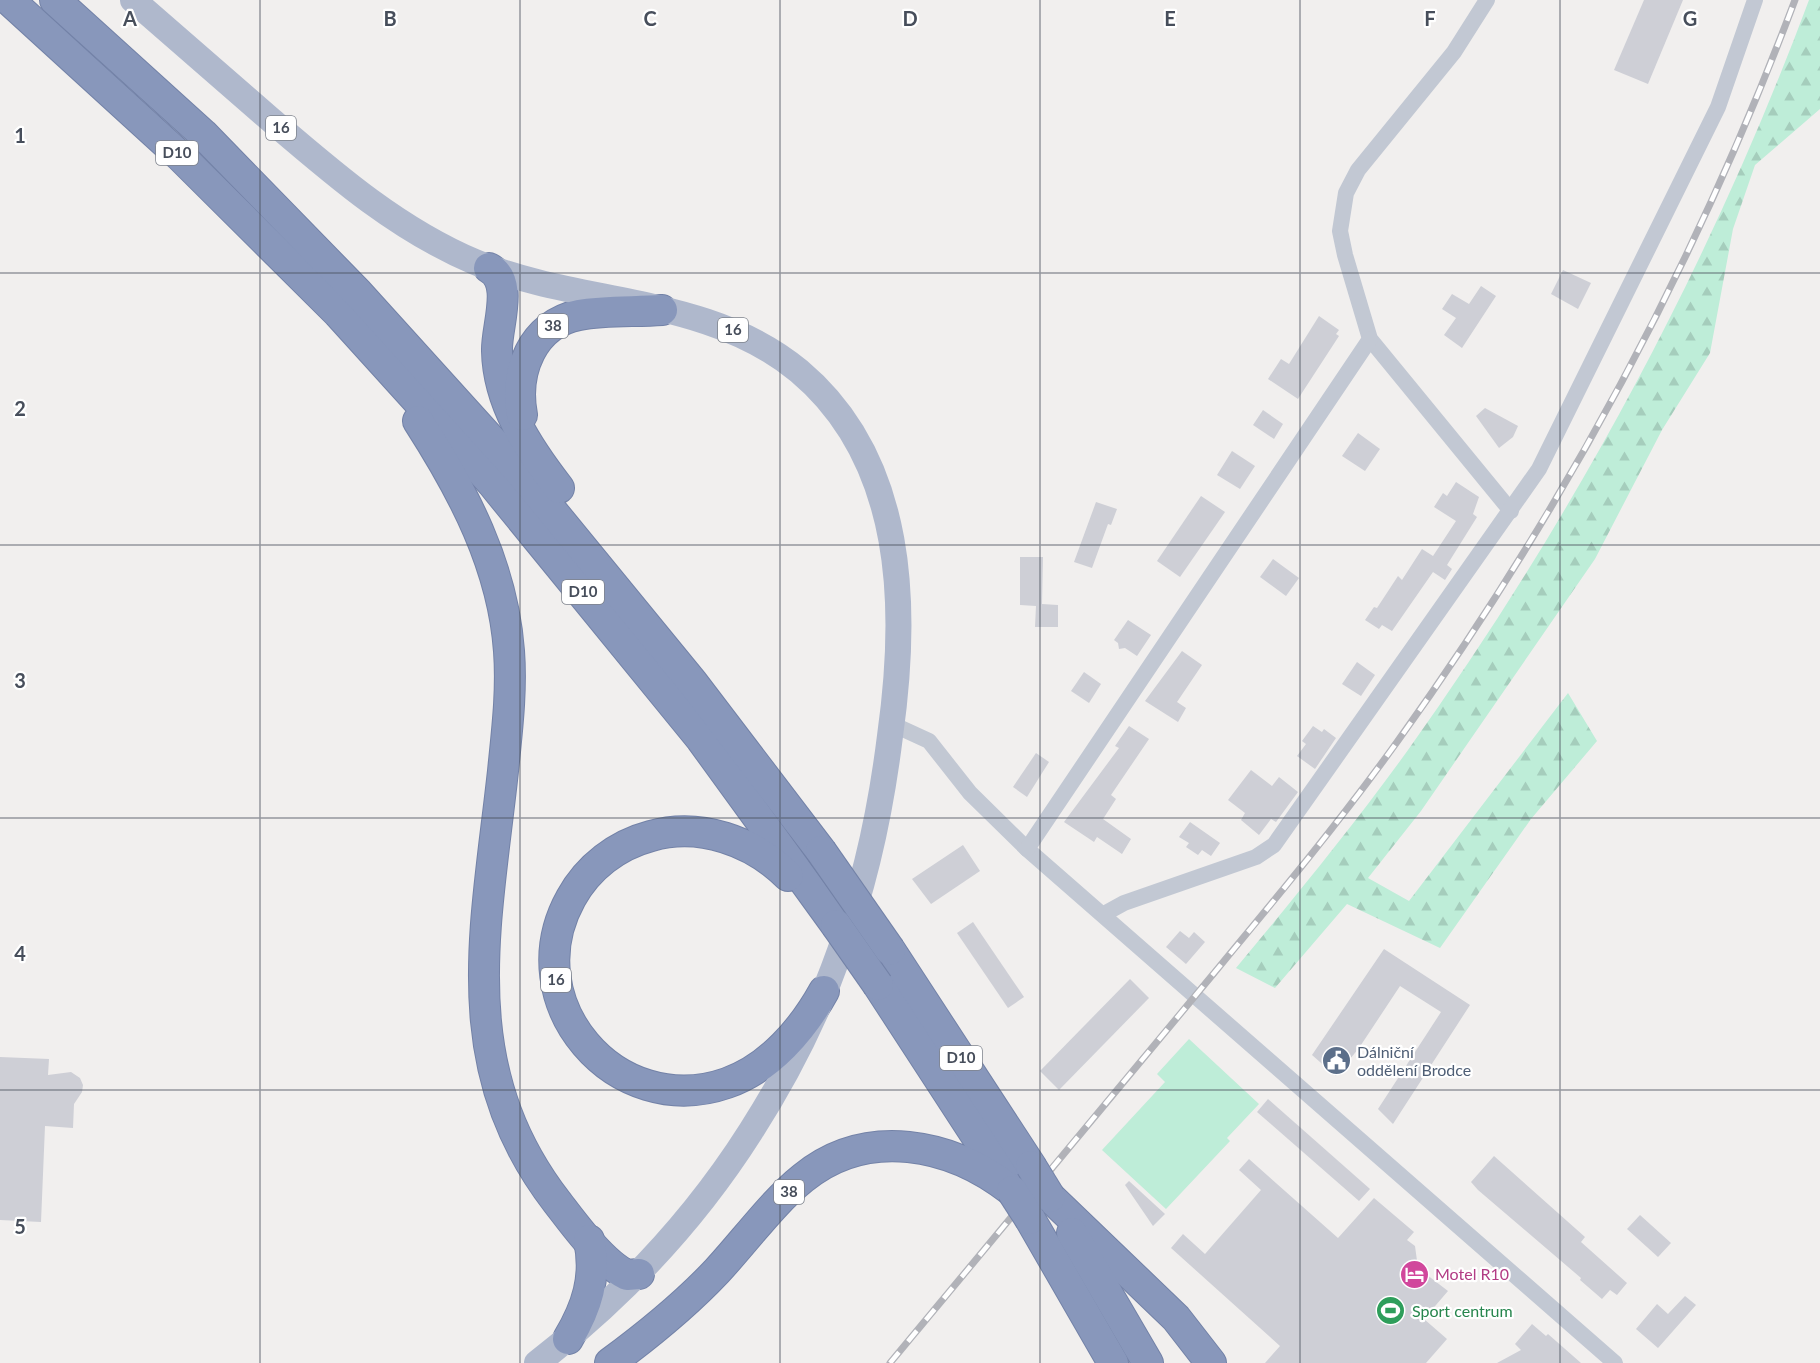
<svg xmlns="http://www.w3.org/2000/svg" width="1820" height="1363" viewBox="0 0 1820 1363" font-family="Lato,sans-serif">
<defs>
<pattern id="forest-firs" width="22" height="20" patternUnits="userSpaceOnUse" patternTransform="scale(1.5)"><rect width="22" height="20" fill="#beedd8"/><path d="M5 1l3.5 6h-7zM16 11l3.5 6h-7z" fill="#a5cdbc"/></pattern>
</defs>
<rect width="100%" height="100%" fill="#f1efee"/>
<path fill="url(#forest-firs)" d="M1809,0h11v109l-65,56 -22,64 -23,124 -48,77 -67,129 -174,252 -53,67 41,23 159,-208 29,48 -66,78 -91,129 -93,-44 -72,84 -39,-20c59,-71 118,-143 172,-218 165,-231 302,-484 401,-750z"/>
<polygon fill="#beedd8" points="1189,1039 1259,1104 1227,1138 1230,1141 1166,1209 1102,1150 1165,1082 1157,1074"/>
<g fill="#cecfd6">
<polygon points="1644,0 1683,0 1648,84 1614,70"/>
<polygon points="1563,270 1591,283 1578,309 1551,294"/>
<polygon points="1481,286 1496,296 1462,348 1444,335 1456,318 1442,309 1452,294 1469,304"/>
<polygon points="1319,316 1339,330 1336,334 1339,336 1298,399 1268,379 1281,359 1289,364"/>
<polygon points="1485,408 1518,426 1513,437 1499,448 1476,416"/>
<polygon points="1263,410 1283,424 1274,439 1253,425"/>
<polygon points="1358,433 1380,449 1365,471 1342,456"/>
<polygon points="1232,451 1255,466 1240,489 1217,475"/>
<polygon points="1456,482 1479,497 1473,514 1477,517 1447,565 1452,569 1445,580 1433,572 1392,631 1382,625 1379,629 1365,620 1374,607 1377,608 1398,576 1402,580 1422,549 1433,556 1456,521 1434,507 1443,493 1447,496"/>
<polygon points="1201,496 1225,512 1180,577 1157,561"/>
<polygon points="1096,502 1117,509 1111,525 1108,524 1092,568 1074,562"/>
<polygon points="1020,557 1043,557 1042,604 1058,605 1058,627 1035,627 1036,606 1020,605"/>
<polygon points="1273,559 1299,578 1286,596 1260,577"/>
<polygon points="1128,620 1151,635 1137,656 1125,648 1119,649 1118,643 1114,640"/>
<polygon points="1182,651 1202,665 1177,702 1186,708 1178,722 1145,701"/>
<polygon points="1357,662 1375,675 1361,696 1342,684"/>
<polygon points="1084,672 1101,684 1089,703 1071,691"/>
<polygon points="1129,726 1149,739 1111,795 1116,799 1103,819 1131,839 1122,854 1097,837 1094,842 1064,822 1119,748 1115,746"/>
<polygon points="1313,726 1322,732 1324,729 1336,738 1315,769 1297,756 1306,744 1302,741"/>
<polygon points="1036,753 1049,762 1027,797 1013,787"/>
<polygon points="1251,770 1272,786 1279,777 1298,792 1276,822 1271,819 1259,835 1241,820 1245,813 1228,800"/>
<polygon points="1190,822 1220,843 1211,856 1202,850 1198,855 1186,847 1189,843 1179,837"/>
<polygon points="963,845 980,871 931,904 912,879"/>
<polygon points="973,922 1024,997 1008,1008 957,933"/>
<polygon points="1180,931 1189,938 1194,932 1205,942 1186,964 1166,947"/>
<polygon points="1384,949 1470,1005 1393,1124 1378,1109 1441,1012 1400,986 1359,1048 1336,1076 1312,1055"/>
<polygon points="1130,979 1149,998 1059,1090 1040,1071"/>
<polygon points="0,1057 49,1059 48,1075 71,1072 80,1078 83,1085 82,1092 74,1104 73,1128 45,1126 41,1222 0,1220"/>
<polygon points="1268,1099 1370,1189 1359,1201 1257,1112"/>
<polygon points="1494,1156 1585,1237 1581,1242 1627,1283 1617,1295 1610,1290 1602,1299 1580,1280 1581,1278 1478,1190 1471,1182"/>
<polygon points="1249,1159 1338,1238 1374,1198 1414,1232 1407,1240 1415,1246 1418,1268 1448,1291 1424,1319 1447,1339 1426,1363 1265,1363 1280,1346 1171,1248 1183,1234 1205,1254 1261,1190 1239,1170"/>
<polygon points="1129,1181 1165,1214 1153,1226 1125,1185"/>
<polygon points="1640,1215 1671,1243 1658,1257 1627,1229"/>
<polygon points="1685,1296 1696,1305 1658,1348 1636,1329 1657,1304 1668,1314"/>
<polygon points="1532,1324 1546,1336 1548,1334 1581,1363 1497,1363 1521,1350 1515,1344"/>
</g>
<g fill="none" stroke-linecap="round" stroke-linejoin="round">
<defs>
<g id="highway">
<polyline points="9,0 180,156 338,313 492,483 701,739 836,925"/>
<polyline points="55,0 203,134 358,293 521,473 693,683 821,851"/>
<path d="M489,268c26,14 7,59 8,83 1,52 31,97 62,137"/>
<path d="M522,415c-8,-43 10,-91 57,-100 27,-5 56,-3 83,-5"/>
<path d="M418,421c45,70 85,145 91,230 3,40 -2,80 -6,120 -17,157 -51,295 54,431 17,22 45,61 70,73l12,-1"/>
<path d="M788,876c-35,-35 -88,-54 -137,-40 -34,9 -63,31 -80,62 -58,104 45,224 156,185 43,-15 76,-54 97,-92"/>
<polyline points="890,950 1031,1166"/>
<polyline points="878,985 1005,1180"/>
<polyline points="1050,1197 1176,1318 1211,1363"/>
<polyline points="1030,1219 1113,1363"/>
<polyline points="1072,1233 1148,1363"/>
<path d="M568,1339c19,-32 29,-62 21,-99"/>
<path d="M610,1363c38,-28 75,-58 107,-92 27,-29 56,-69 86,-93 64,-52 148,-35 209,13"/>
</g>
</defs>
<use href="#highway" stroke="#7382a7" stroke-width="32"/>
<g stroke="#c2c8d3" stroke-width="16">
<polyline points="1487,0 1454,52 1358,170 1346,193 1340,231 1345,255 1370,339 1511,511"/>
<polyline points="892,724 929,741 970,793 1027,849 1615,1363"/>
<polyline points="1027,849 1370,339"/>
<polyline points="1104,914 1124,903 1256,857 1274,845 1539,469 1718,107 1755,0"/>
</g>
<path stroke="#afb8cc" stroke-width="26" d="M133,0c46,40 92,80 138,120 63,54 126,109 204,142 105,44 233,33 324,109 107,90 109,238 91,365 -9,73 -24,145 -50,215 -22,62 -53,124 -89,180 -57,90 -130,167 -214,232"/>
<use href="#highway" stroke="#8897bb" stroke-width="30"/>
<defs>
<path id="rail" d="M890,1363c95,-114 190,-229 286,-344 75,-91 152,-181 221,-277 164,-228 299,-479 398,-742"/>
</defs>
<use href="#rail" stroke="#b1b2b8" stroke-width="7"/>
<use href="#rail" stroke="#fff" stroke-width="4.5" stroke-dasharray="14" stroke-linecap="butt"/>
<defs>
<g id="highway-bridge">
<polyline points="821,851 890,950"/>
<polyline points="836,925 878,985"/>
<polyline points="1031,1166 1050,1197"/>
<polyline points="1012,1191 1030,1219"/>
</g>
</defs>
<use href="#highway-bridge" stroke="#7382a7" stroke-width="32" stroke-linecap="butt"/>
<use href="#highway-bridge" stroke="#8897bb" stroke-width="30"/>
</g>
<path fill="none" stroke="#474e5b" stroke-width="1.5" stroke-opacity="0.55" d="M260,0v1363M520,0v1363M780,0v1363M1040,0v1363M1300,0v1363M1560,0v1363M0,273h1820M0,545h1820M0,818h1820M0,1090h1820"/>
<defs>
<symbol id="civic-disc" viewBox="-11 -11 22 22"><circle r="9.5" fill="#5c6f8a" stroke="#fff"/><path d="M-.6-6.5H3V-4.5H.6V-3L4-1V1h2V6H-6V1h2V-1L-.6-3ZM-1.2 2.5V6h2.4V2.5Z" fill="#fff"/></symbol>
<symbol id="hotel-disc" viewBox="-11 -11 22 22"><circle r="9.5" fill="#d1479c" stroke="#fff"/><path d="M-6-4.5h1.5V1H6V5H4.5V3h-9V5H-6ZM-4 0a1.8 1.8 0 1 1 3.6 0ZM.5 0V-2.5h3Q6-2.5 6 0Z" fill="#fff"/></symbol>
<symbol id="stadium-disc" viewBox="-11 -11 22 22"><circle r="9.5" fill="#2e9e5b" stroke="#fff"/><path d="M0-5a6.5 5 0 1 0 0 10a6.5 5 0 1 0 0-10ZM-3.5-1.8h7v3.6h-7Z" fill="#fff"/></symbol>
</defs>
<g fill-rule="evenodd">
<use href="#civic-disc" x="1320" y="1044" width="33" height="33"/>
<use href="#hotel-disc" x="1398" y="1258" width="33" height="33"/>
<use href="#stadium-disc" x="1374" y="1294" width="33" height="33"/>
</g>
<g text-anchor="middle" stroke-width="4.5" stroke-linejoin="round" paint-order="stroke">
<g fill="#fff" stroke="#7e838c" stroke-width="1.5">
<rect x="266" y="116" width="30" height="24" rx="4.5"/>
<rect x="156" y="141" width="42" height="24" rx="4.5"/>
<rect x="538" y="314" width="30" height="24" rx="4.5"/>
<rect x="718" y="318" width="30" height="24" rx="4.5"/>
<rect x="562" y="580" width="42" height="24" rx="4.5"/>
<rect x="541" y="968" width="30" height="24" rx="4.5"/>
<rect x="940" y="1046" width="42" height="24" rx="4.5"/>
<rect x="774" y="1180" width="30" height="24" rx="4.5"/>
</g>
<g font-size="15" font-weight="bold" fill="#474e5b">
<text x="281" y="133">16</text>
<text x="177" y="158">D10</text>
<text x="553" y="331">38</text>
<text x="733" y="335">16</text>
<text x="583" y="597">D10</text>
<text x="556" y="985">16</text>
<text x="961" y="1063">D10</text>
<text x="789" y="1197">38</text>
</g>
<g font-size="16" fill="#4e5e75" stroke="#fff" text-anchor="start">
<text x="1357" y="1058">Dálniční<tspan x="1357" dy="18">oddělení Brodce</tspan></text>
</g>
<g font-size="16" fill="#b23c85" stroke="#fff" text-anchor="start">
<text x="1435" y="1280">Motel R10</text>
</g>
<g font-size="16" fill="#27864d" stroke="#fff" text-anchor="start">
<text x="1412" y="1317">Sport centrum</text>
</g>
</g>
<g font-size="20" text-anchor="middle" font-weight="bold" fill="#474e5b" stroke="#fff" stroke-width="4.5" stroke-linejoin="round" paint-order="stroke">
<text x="130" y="26">A</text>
<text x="390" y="26">B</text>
<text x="650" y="26">C</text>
<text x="910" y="26">D</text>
<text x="1170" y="26">E</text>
<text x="1430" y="26">F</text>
<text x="1690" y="26">G</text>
<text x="20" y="143">1</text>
<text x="20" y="416">2</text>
<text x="20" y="688">3</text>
<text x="20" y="961">4</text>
<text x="20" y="1234">5</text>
</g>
</svg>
